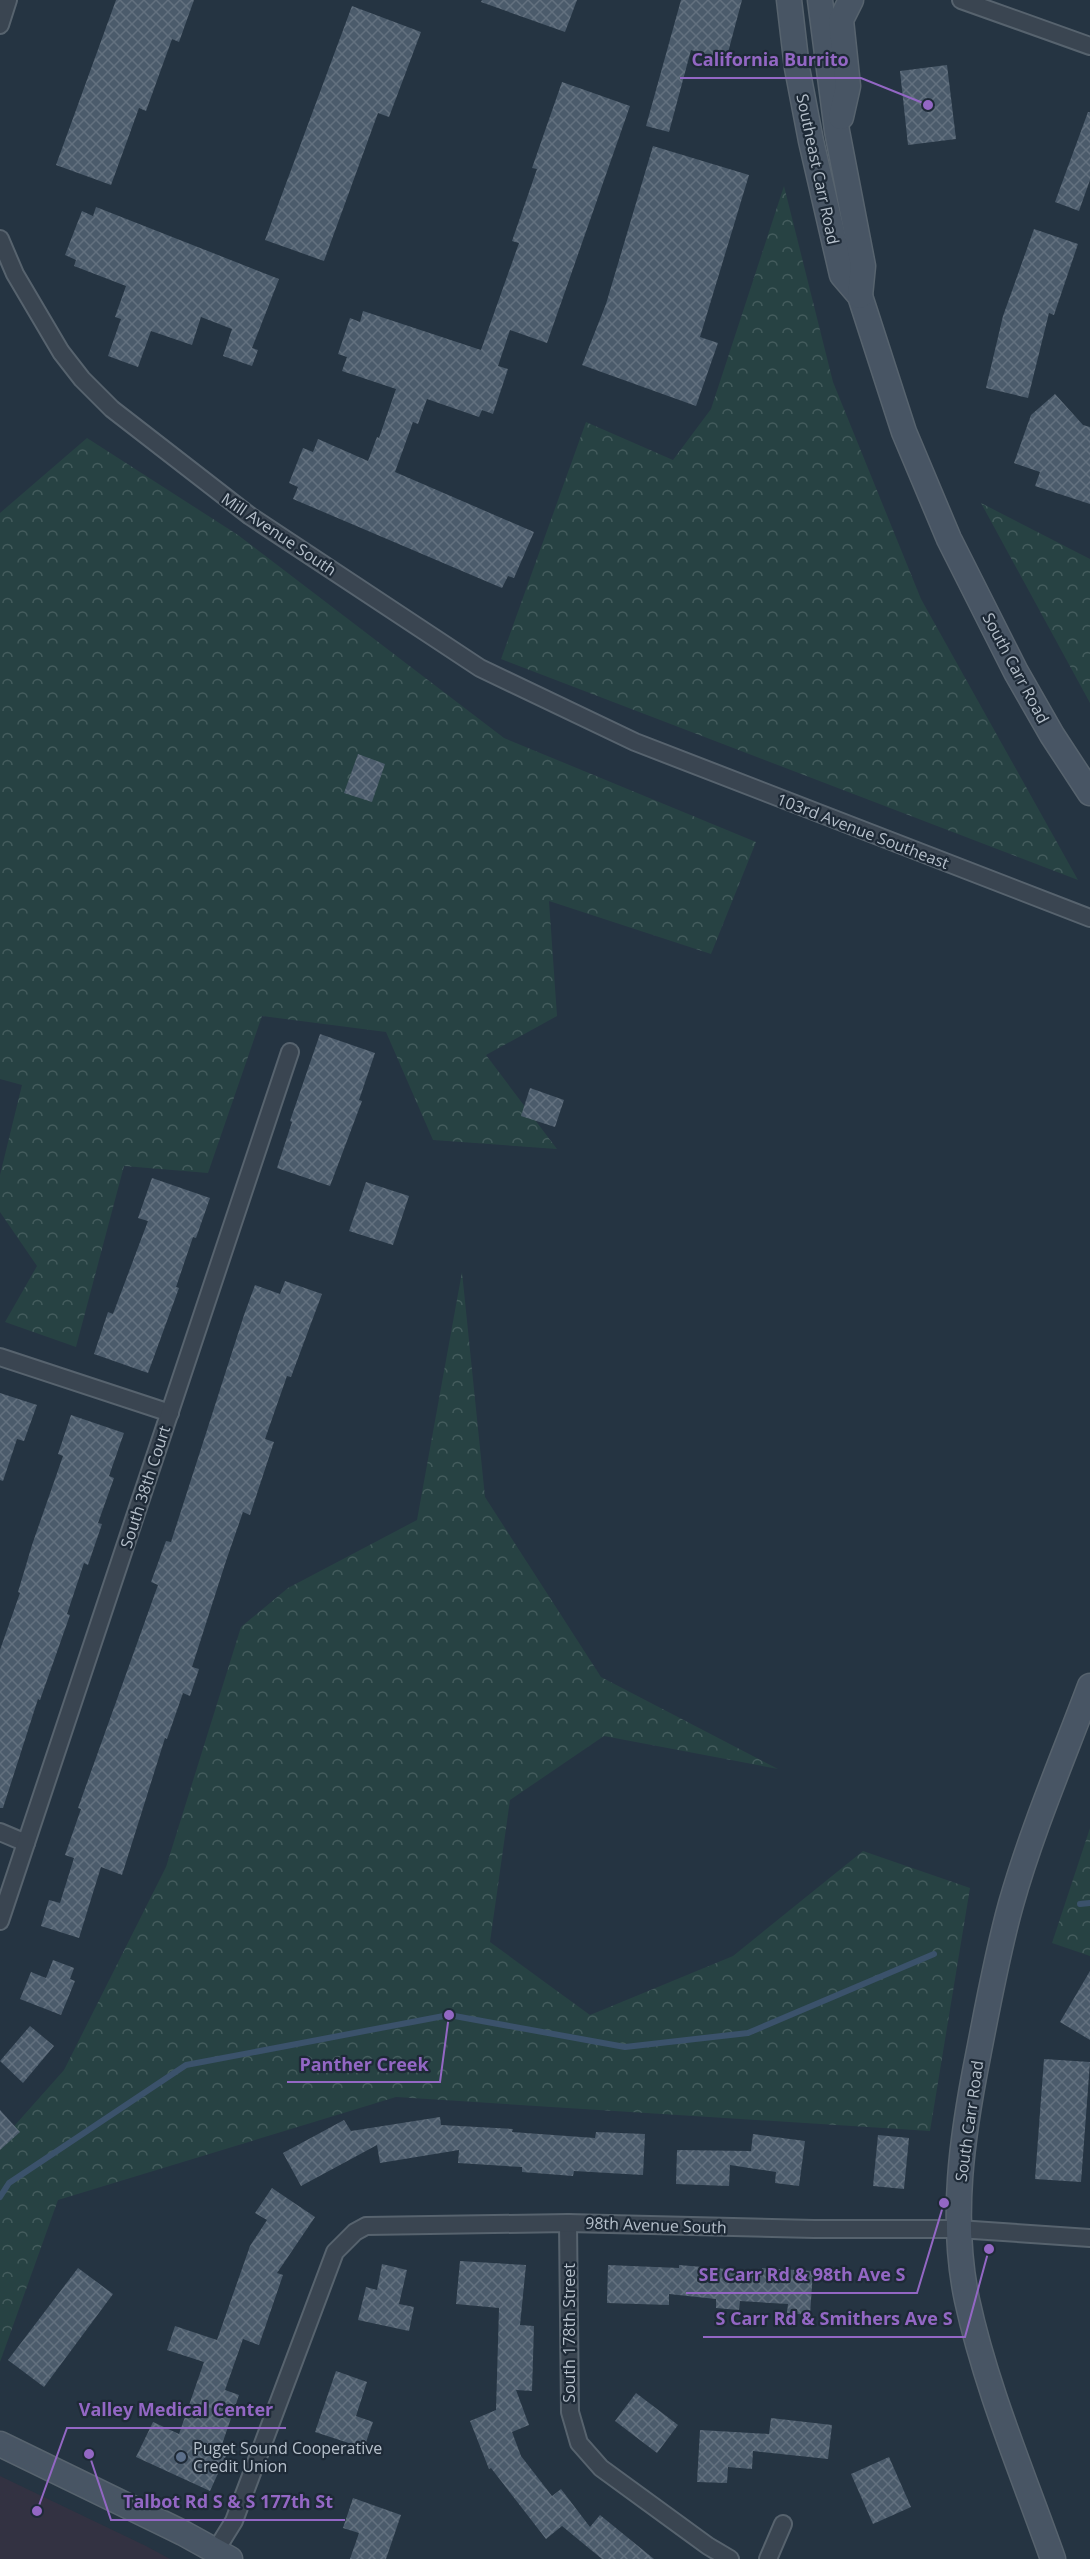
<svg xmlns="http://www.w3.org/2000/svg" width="1090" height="2559" viewBox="0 0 1090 2559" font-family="'Open Sans',sans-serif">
<defs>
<pattern id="forest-crowns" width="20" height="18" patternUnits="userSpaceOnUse" patternTransform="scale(1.5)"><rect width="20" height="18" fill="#274243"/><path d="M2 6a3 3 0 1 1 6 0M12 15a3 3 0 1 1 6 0" fill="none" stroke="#445c5d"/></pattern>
<pattern id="building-cross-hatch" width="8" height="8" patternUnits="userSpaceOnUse" patternTransform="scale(1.5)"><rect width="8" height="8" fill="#4b5b6b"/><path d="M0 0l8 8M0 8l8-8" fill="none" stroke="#63717f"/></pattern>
</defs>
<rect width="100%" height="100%" fill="#253442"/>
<polygon fill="#333242" points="0,2476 146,2546 170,2559 0,2559"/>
<g fill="url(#forest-crowns)">
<polygon points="784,186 833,382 921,599 1078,880 501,659 586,422 673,460 711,409"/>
<polygon points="87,438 238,535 504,738 756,842 711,954 549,901 557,1016 486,1055 557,1149 433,1140 386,1032 262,1016 208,1173 124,1166 76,1347 5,1322 37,1266 0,1212 0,1175 22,1085 0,1079 0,513"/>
<polygon points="981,503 1090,559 1090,703"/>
<polygon points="462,1272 485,1497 601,1677 778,1769 604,1736 510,1800 490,1942 590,2015 733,1956 863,1851 970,1888 930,2131 396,2097 58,2200 0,2362 0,2142 64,2070 166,1867 241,1627 288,1588 417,1520"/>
<polygon points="1090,1828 1090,1956 1052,1943"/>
</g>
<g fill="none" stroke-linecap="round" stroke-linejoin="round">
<g stroke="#3b526b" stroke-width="6">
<polyline points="1080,1904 1090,1903"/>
<polyline points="0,2197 9,2183 186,2065 449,2015 625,2047 748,2033 934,1954"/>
</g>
</g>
<g fill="url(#building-cross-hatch)">
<polygon points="116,0 194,0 179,42 172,39 146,111 139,108 111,185 56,165"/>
<polygon points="482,0 577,0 565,32 481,2"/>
<polygon points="681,0 742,0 726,60 691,50 669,132 646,126"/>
<polygon points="352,6 421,32 389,117 378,113 324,261 265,240"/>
<polygon points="947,65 956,139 908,145 900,71"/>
<polygon points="562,82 630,106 547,343 510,330 498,366 508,369 493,414 482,410 479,417 427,399 418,424 413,422 395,472 534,532 514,578 508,576 502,588 293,499 298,487 289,483 303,448 313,452 318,439 368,461 377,437 379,438 396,389 342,371 347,357 338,354 350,318 360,322 363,311 481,350 519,243 512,241 537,169 532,168"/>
<polygon points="1088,112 1090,112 1090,180 1079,211 1055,202"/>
<polygon points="653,146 749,175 700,337 718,343 696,406 582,365 606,304"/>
<polygon points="96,207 279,279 252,348 258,350 252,366 223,356 232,329 201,317 192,345 151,331 138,367 108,356 121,319 115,317 126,286 74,266 76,260 65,255 82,211 93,216"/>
<polygon points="1034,229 1078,244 1054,315 1049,313 1028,398 986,388 1003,316"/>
<polygon points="1055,394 1083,425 1090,427 1090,504 1035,486 1040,472 1014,463 1031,415"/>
<polygon points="358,754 385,764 372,802 344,793"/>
<polygon points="320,1034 375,1053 359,1100 362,1101 330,1186 277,1168 292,1122 290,1121"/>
<polygon points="530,1088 564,1100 555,1127 521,1116"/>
<polygon points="152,1178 210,1198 196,1238 193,1237 176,1287 179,1288 148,1373 94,1354 108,1312 113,1314 148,1221 138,1218"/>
<polygon points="366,1182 409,1196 393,1245 349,1231"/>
<polygon points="285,1281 322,1294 291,1377 287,1376 265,1439 274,1442 250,1515 243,1512 226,1561 192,1667 199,1669 190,1696 183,1693 167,1739 165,1738 122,1875 101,1867 79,1938 41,1926 49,1900 60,1903 74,1858 65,1855 81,1809 78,1808 158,1585 151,1582 166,1541 171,1542 244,1315 255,1285 280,1294"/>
<polygon points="0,1393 37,1405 24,1441 17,1439 3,1481 0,1480"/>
<polygon points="71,1415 124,1433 109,1476 114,1478 98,1523 102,1524 88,1565 84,1563 67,1614 70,1615 40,1700 38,1699 3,1808 0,1808 0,1650 20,1593 18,1592 32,1545 63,1456 58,1454"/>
<polygon points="53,1960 74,1968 70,1979 75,1981 61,2015 20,1999 31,1972 46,1978"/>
<polygon points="1090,1971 1090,2040 1060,2022"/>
<polygon points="30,2026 54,2046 23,2083 0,2061"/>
<polygon points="1044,2059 1090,2062 1081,2182 1035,2179"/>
<polygon points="0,2110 20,2132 0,2150"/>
<polygon points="440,2117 441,2125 513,2129 512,2132 595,2138 596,2132 645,2134 643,2175 574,2171 573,2176 522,2172 522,2167 458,2163 459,2150 380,2163 377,2145 301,2186 283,2153 344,2120 351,2131"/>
<polygon points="753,2134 805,2141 799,2186 775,2183 776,2172 730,2165 729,2186 676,2184 677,2150 751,2151"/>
<polygon points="878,2135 909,2138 904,2189 873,2186"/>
<polygon points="272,2188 315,2217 277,2273 283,2275 259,2345 243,2339 225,2390 239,2395 219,2453 226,2456 210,2491 136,2457 153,2422 179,2434 204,2362 167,2350 175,2326 217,2340 250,2246 267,2220 255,2213"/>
<polygon points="460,2261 526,2265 520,2325 534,2326 532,2391 516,2390 529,2425 512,2432 521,2456 552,2496 561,2489 590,2527 600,2515 654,2559 602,2559 562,2526 546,2539 491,2468 489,2469 470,2421 496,2410 499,2308 456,2304"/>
<polygon points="382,2264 407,2270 399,2304 414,2307 409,2331 358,2320 366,2287 377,2290"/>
<polygon points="608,2265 679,2268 679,2265 762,2272 762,2268 813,2271 810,2315 787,2313 788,2304 740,2301 739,2310 716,2308 716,2299 669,2294 669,2305 607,2303"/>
<polygon points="78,2268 113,2294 44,2387 8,2360"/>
<polygon points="336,2371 367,2382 356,2416 373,2422 364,2448 315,2432"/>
<polygon points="636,2393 678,2425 657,2453 615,2421"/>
<polygon points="771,2418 832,2425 828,2459 753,2451 752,2469 728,2467 727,2483 697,2482 700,2430 769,2434"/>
<polygon points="889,2457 911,2507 873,2524 851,2474"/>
<polygon points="353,2498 401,2515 386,2559 350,2559 359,2533 343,2528"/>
</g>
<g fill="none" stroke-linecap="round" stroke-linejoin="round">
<defs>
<g id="street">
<polyline points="961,0 1090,46"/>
<polyline points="0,25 8,0"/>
<polyline points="0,239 15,274 61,352 82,379 112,409 250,516 480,668 635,742 1090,918"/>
<polyline points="0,1357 170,1413"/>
<polyline points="0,1832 26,1843"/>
<polyline points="0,1921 290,1052"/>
<polyline points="568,2223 570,2412 579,2443 601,2468 708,2546 730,2559"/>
<polyline points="216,2550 234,2521 335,2252 355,2232 366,2226 568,2223 814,2229 958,2229 1090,2238"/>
<polyline points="768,2559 783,2524"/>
</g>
<g id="secondary">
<polyline points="789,0 797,68 811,141 842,275 860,296 904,432 949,539 1016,672 1052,735 1090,793"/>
<polyline points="820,0 837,131 863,266 860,296"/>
<polyline points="841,117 848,86 841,20 851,0"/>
<polyline points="0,2444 183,2533 230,2559"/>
<path d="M1053,2559c-30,-85 -67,-171 -86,-259 -17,-81 -5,-164 11,-244 10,-51 19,-102 33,-152 21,-74 52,-146 79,-218"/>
</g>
</defs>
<use href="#street" stroke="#57636e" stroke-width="20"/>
<use href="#secondary" stroke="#57636e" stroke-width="27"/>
<use href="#street" stroke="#3a4551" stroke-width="16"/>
<use href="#secondary" stroke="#485564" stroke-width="24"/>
</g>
<circle fill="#5c6f8a" stroke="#1e2a37" stroke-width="2" cx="181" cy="2457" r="6"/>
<g text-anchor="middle" stroke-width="4.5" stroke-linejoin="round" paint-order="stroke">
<g font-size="16" fill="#b6c0cb" stroke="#1e2a37">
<text transform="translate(818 169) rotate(78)" y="6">Southeast Carr Road</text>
<text transform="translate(279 534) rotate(34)" y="6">Mill Avenue South</text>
<text transform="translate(1016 668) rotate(62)" y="6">South Carr Road</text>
<text transform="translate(863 831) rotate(21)" y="6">103rd Avenue Southeast</text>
<text transform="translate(145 1487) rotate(-72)" y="6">South 38th Court</text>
<text transform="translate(969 2121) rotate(-82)" y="6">South Carr Road</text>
<text transform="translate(656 2225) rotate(2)" y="6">98th Avenue South</text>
<text transform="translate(569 2333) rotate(-90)" y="6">South 178th Street</text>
</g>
<g font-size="16" fill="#b6c0cb" stroke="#1e2a37" text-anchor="start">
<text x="193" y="2454">Puget Sound Cooperative<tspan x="193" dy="18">Credit Union</tspan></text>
</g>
</g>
<path fill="none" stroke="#9367c4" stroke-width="2" d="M928 105L861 78H680M449 2015L440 2082H287M944 2203L917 2293H686M989 2249L965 2337H703M37 2511L67 2428H286M89 2454L111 2520H345"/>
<g fill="#9367c4" stroke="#1e2a37" stroke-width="2">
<circle cx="928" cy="105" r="6"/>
<circle cx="449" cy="2015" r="6"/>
<circle cx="944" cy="2203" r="6"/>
<circle cx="989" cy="2249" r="6"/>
<circle cx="37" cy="2511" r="6"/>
<circle cx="89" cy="2454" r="6"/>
</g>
<g font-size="18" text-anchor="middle" font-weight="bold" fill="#9367c4" stroke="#1e2a37" stroke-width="4.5" stroke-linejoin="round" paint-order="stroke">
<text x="770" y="66">California Burrito</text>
<text x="364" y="2071">Panther Creek</text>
<text x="802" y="2281">SE Carr Rd &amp; 98th Ave S</text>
<text x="834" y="2325">S Carr Rd &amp; Smithers Ave S</text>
<text x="176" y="2416">Valley Medical Center</text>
<text x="228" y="2508">Talbot Rd S &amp; S 177th St</text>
</g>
</svg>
